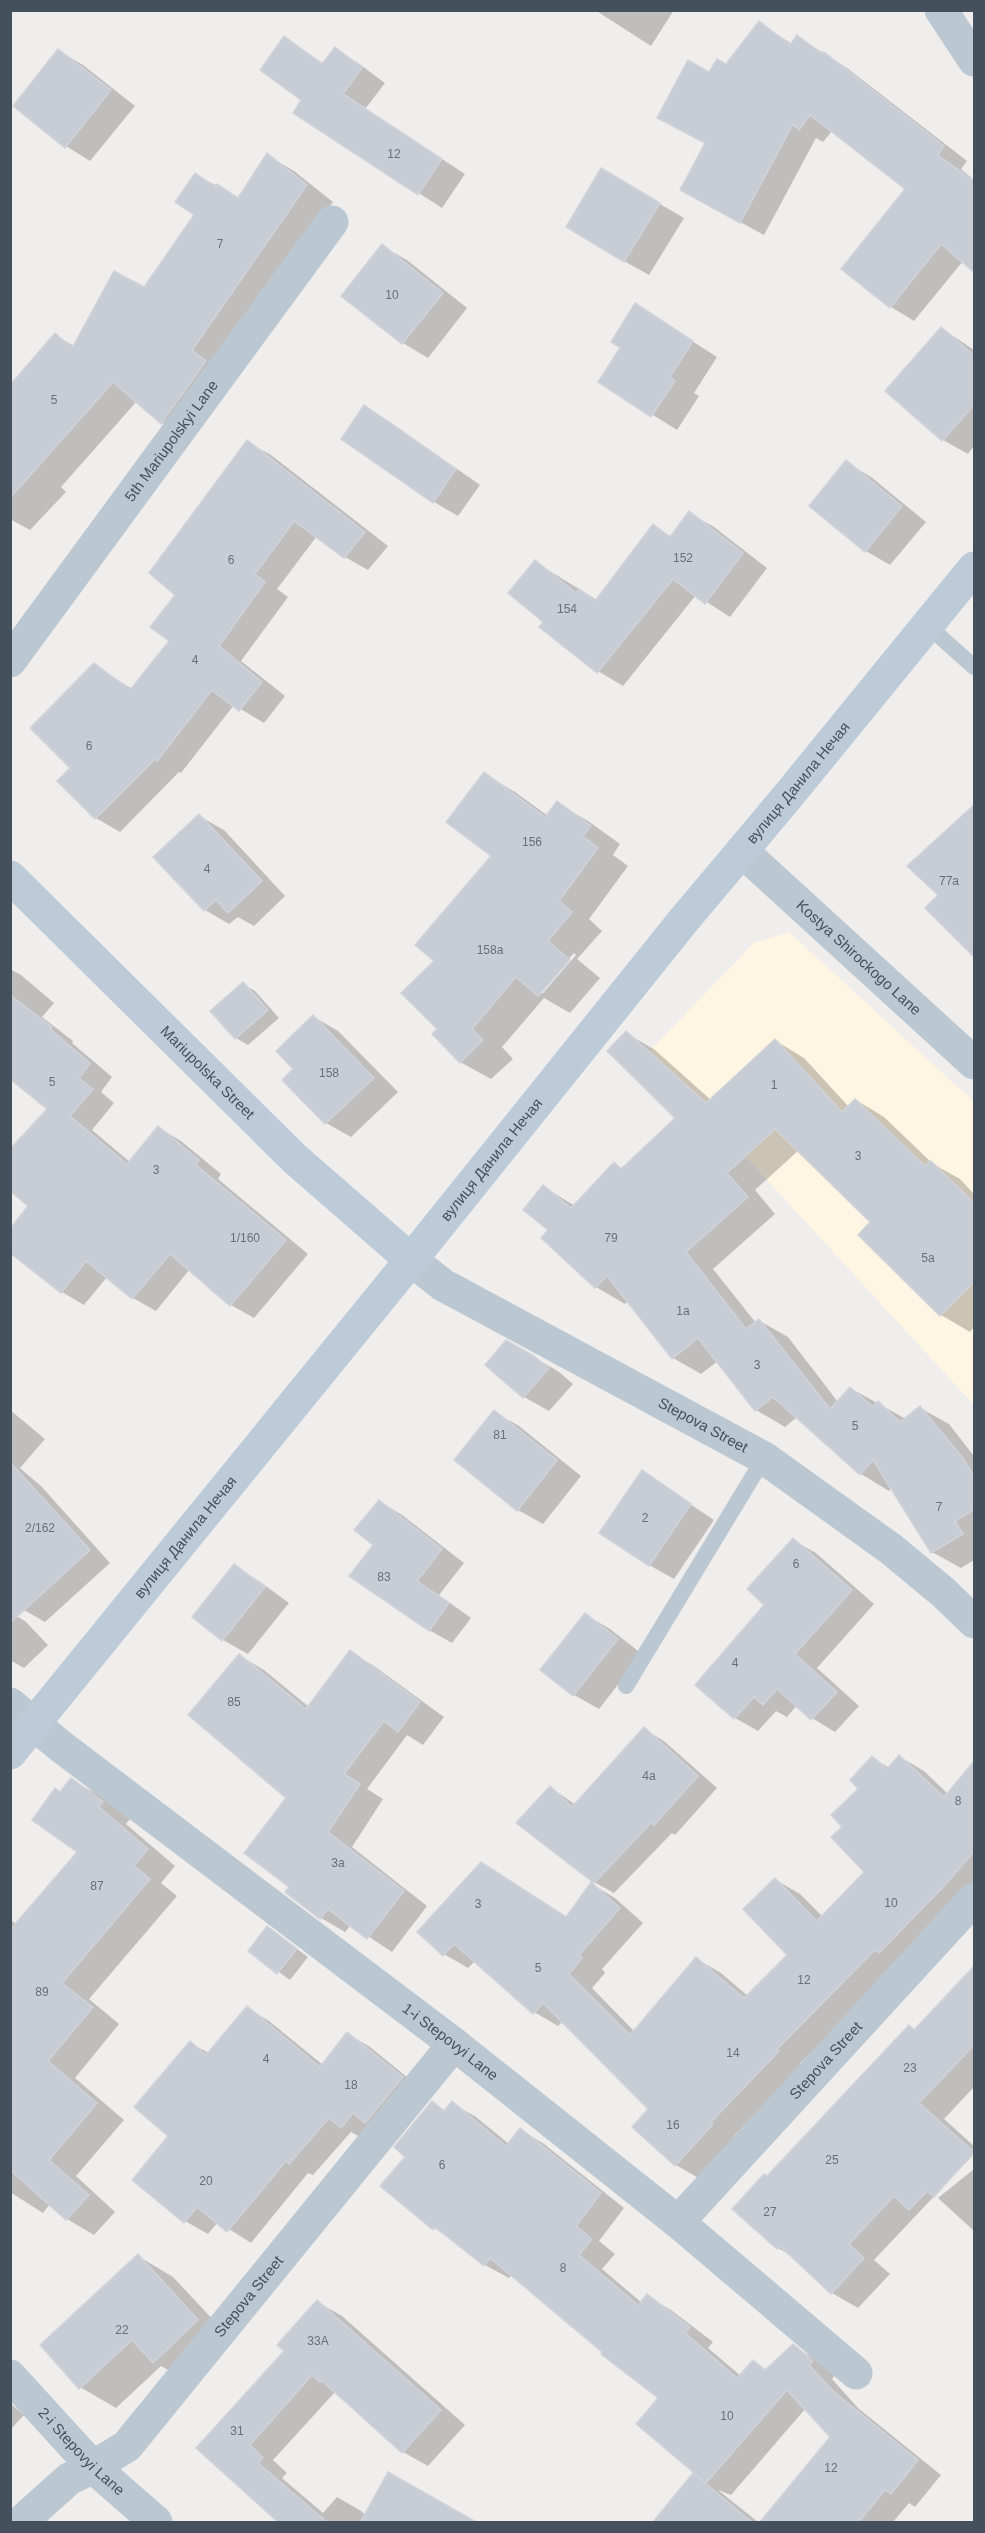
<svg xmlns="http://www.w3.org/2000/svg" width="985" height="2533" viewBox="0 0 985 2533" font-family="Helvetica,sans-serif">
<rect width="100%" height="100%" fill="#f0eded"/>
<polygon fill="#fef6e3" points="789,932 974,1102 974,1405 746,1157 664,1082 637,1064 754,943"/>
<g fill="#0003" fill-rule="evenodd">
<polygon points="595,10 674,10 651,46"/>
<polygon points="759,23 792,44 798,37 847,68 967,161 961,169 974,180 974,271 963,261 914,321 891,307 907,189 832,131 823,142 816,138 764,235 705,203 706,144 659,118 710,74 726,66"/>
<polygon points="285,38 324,64 335,49 358,63 385,83 365,109 465,174 442,208 295,113 303,100"/>
<polygon points="59,51 83,65 135,106 90,161 66,146"/>
<polygon points="267,155 294,171 333,202 218,366 189,438 162,423 137,401 61,487 66,492 30,530 10,519 10,387 56,335 75,347 144,289 196,215 196,175 240,198"/>
<polygon points="626,184 684,218 649,275 624,261"/>
<polygon points="382,246 407,260 467,308 428,358 403,343 343,296"/>
<polygon points="636,305 717,357 694,393 699,396 677,430 600,382 622,348"/>
<polygon points="941,328 974,350 974,446 968,454 943,440"/>
<polygon points="365,407 390,422 480,485 458,516 434,502"/>
<polygon points="247,442 271,455 388,546 368,570 345,557 317,536 277,589 288,597 241,661 285,696 264,723 234,705 181,773 179,772 120,832 96,818 59,781 72,768 94,665 132,689 171,641 177,595"/>
<polygon points="846,462 871,477 926,522 890,565 866,551"/>
<polygon points="689,513 714,527 767,568 730,617 696,595 623,686 598,671 545,621 535,562 597,600 653,526 672,537"/>
<path d="M484,774l31,18 33,24 9,-13 31,18 32,23 -7,11 15,11 -39,53 13,12 -25,28 23,19 -30,35 -26,-15 -42,49 11,12 -22,20 -31,-17 -21,-33 -3,-69 57,-105zM574,953l2,2 -33,38h-4z"/>
<polygon points="199,816 224,830 285,896 254,926 238,917 229,924 205,910"/>
<polygon points="10,969 21,975 54,1003 42,1017 73,1041 72,1043 112,1077 101,1092 114,1103 92,1130 130,1162 159,1128 181,1141 221,1174 218,1179 308,1254 254,1318 231,1305 190,1269 156,1311 133,1298 107,1277 84,1305 62,1292 49,1109 10,1067"/>
<polygon points="243,984 255,991 279,1018 248,1045 236,1038"/>
<polygon points="314,1017 338,1031 398,1092 351,1137 326,1123"/>
<polygon points="626,1033 655,1050 711,1100 776,1041 804,1058 849,1107 856,1100 884,1117 933,1164 960,1179 974,1194 974,1327 970,1332 941,1315 860,1235 872,1222 799,1150 755,1190 775,1214 713,1269 756,1323 760,1321 788,1337 838,1402 850,1388 906,1419 920,1408 949,1424 974,1456 974,1560 961,1568 932,1552 892,1487 889,1491 861,1474 797,1417 785,1427 756,1410 718,1361 701,1374 673,1358 628,1300 625,1304 596,1287 543,1238 550,1230 544,1187 575,1206 615,1164 623,1169 677,1118"/>
<polygon points="534,1357 559,1372 573,1384 549,1411 524,1397 487,1365"/>
<polygon points="10,1410 45,1439 20,1468 41,1486 110,1563 45,1622 24,1610 10,1596"/>
<polygon points="494,1412 519,1426 581,1476 543,1524 518,1510"/>
<polygon points="642,1472 714,1520 674,1579 649,1565"/>
<polygon points="379,1501 402,1515 464,1563 439,1595 471,1618 452,1643 429,1630 375,1545"/>
<polygon points="793,1540 816,1553 874,1604 817,1668 859,1706 835,1732 812,1718 797,1705 787,1717 776,1711 758,1731 735,1718 697,1685 766,1605"/>
<polygon points="234,1566 259,1581 289,1603 248,1654 223,1640"/>
<polygon points="13,1614 25,1621 48,1645 24,1668 10,1660 10,1617"/>
<polygon points="586,1615 610,1629 642,1654 599,1709 574,1695 543,1670"/>
<polygon points="350,1652 374,1666 444,1717 423,1745 407,1735 367,1789 383,1799 352,1847 427,1906 392,1952 351,1925 345,1932 321,1918 287,1892 291,1887 288,1797 240,1656 264,1670 309,1707"/>
<polygon points="644,1729 664,1741 717,1788 675,1835 672,1833 614,1893 594,1882 551,1788 576,1805"/>
<polygon points="900,1757 924,1771 948,1794 974,1768 974,1892 899,1963 800,2064 802,2066 734,2136 736,2138 700,2179 676,2165 650,2109 563,2021 558,2026 534,2012 475,1961 468,1968 444,1954 481,1864 567,1917 591,1884 615,1898 643,1923 602,1969 605,1973 592,1988 635,2032 697,1959 721,1973 748,1996 789,1955 776,1880 800,1894 823,1917 867,1872 844,1827 872,1758 890,1768"/>
<polygon points="71,1780 99,1795 130,1819 126,1824 175,1866 161,1883 177,1896 89,1999 119,2024 75,2078 124,2120 76,2176 115,2212 94,2235 67,2219 50,2204 43,2213 10,2192 10,1919 17,1925 79,1852 61,1793"/>
<polygon points="268,1928 308,1957 290,1980 250,1951"/>
<polygon points="974,1968 974,2087 944,2119 974,2146 974,2154 874,2260 890,2274 858,2308 832,2293 796,2258 778,2248 767,2177 909,2027 916,2031"/>
<polygon points="247,2008 269,2021 323,2065 348,2034 370,2047 424,2091 364,2139 351,2132 313,2175 308,2173 251,2243 218,2222 208,2234 185,2221 170,2136 190,2043 209,2053"/>
<polygon points="432,2103 446,2111 452,2103 476,2117 509,2144 521,2130 544,2144 624,2208 599,2241 615,2254 602,2269 642,2303 647,2296 671,2310 713,2342 708,2348 741,2376 753,2362 767,2370 793,2346 817,2360 835,2375 832,2379 858,2408 941,2475 915,2507 909,2503 893,2522 761,2522 832,2437 806,2408 731,2495 718,2490 758,2522 654,2522 693,2475 705,2482 660,2398 512,2274 509,2278 485,2265 453,2240 434,2228 407,2156"/>
<polygon points="974,2169 974,2231 938,2198"/>
<polygon points="138,2256 173,2277 233,2341 189,2382 161,2366 116,2408 80,2387"/>
<polygon points="317,2302 342,2316 465,2425 428,2466 403,2452 336,2391 273,2460 287,2473 282,2478 323,2513 337,2497 361,2511 374,2522 281,2522 198,2448 286,2350"/>
<polygon points="10,2403 24,2415 10,2430"/>
</g>
<g fill="#c8ccd4" stroke="#d0d3da" stroke-width="1.5">
<polygon points="759,21 790,45 797,35 822,54 824,52 944,146 938,155 975,182 975,273 941,244 890,308 841,269 905,189 810,115 799,130 793,124 740,223 680,190 705,143 657,118 688,60 709,72 717,59 726,64"/>
<polygon points="284,36 322,64 335,47 362,68 343,94 442,159 418,195 293,113 301,100 260,70"/>
<polygon points="58,49 111,90 65,148 13,106"/>
<polygon points="267,153 307,185 192,350 206,361 161,424 113,382 10,498 10,385 55,333 72,348 114,271 144,287 194,215 175,202 195,173 215,187 217,184 238,198"/>
<polygon points="601,168 660,203 624,262 566,227"/>
<polygon points="382,244 443,293 402,344 341,296"/>
<polygon points="635,303 693,341 670,377 675,381 651,417 598,382 620,348 611,342"/>
<polygon points="941,327 975,356 975,404 942,441 885,391"/>
<polygon points="364,405 456,469 433,503 341,439"/>
<polygon points="247,440 365,532 344,558 294,521 255,574 265,582 219,646 262,682 239,711 212,690 157,761 155,759 95,819 57,781 70,768 30,728 94,663 130,690 169,641 150,627 175,595 149,573"/>
<polygon points="846,460 902,506 865,552 809,506"/>
<polygon points="689,511 743,553 705,604 673,579 597,673 539,627 543,622 508,593 535,560 576,593 579,589 595,601 653,524 670,537"/>
<polygon points="484,772 545,817 557,801 591,826 583,836 598,848 559,901 572,912 548,941 570,960 538,996 516,977 472,1029 483,1040 460,1063 432,1034 437,1029 401,993 434,961 415,945 491,856 446,822"/>
<polygon points="975,804 975,958 925,908 938,895 907,866"/>
<polygon points="199,814 262,881 228,913 216,900 204,911 153,857"/>
<polygon points="243,982 268,1010 235,1039 210,1011"/>
<polygon points="10,995 52,1027 50,1029 90,1063 79,1078 93,1089 70,1116 127,1164 158,1126 199,1160 196,1165 286,1240 230,1306 170,1254 132,1299 86,1261 61,1293 10,1253 10,1229 28,1206 10,1191 10,1149 47,1109 10,1079"/>
<polygon points="313,1015 374,1078 325,1124 282,1080 293,1069 276,1051"/>
<polygon points="626,1031 706,1103 775,1039 842,1112 855,1099 925,1166 931,1161 975,1204 975,1281 940,1316 858,1235 870,1222 775,1129 727,1173 748,1197 686,1252 746,1329 759,1319 830,1409 850,1387 873,1407 878,1401 900,1422 920,1406 962,1457 975,1478 975,1509 955,1521 963,1534 931,1553 873,1460 860,1475 773,1397 755,1411 698,1338 672,1359 607,1276 595,1288 541,1238 548,1230 523,1210 543,1185 571,1208 614,1162 621,1169 675,1118 607,1051"/>
<polygon points="506,1340 534,1356 549,1368 523,1398 485,1365"/>
<polygon points="494,1410 557,1460 517,1511 454,1460"/>
<polygon points="10,1462 90,1550 10,1623"/>
<polygon points="642,1470 691,1504 649,1566 599,1533"/>
<polygon points="379,1500 442,1549 417,1581 449,1603 429,1631 349,1576 373,1545 354,1530"/>
<polygon points="793,1538 852,1590 795,1654 837,1692 811,1720 777,1689 763,1705 754,1697 734,1719 695,1685 764,1605 747,1589"/>
<polygon points="234,1564 265,1587 222,1641 192,1617"/>
<polygon points="585,1613 618,1639 573,1696 540,1670"/>
<polygon points="350,1650 420,1702 398,1732 384,1721 344,1774 360,1784 328,1832 404,1891 367,1939 328,1909 320,1919 285,1892 289,1887 244,1853 286,1798 188,1715 239,1654 306,1709"/>
<polygon points="644,1727 698,1776 654,1825 652,1822 594,1883 516,1823 550,1786 572,1807"/>
<polygon points="899,1755 944,1797 975,1760 975,1850 946,1884 879,1953 875,1950 777,2049 779,2051 711,2122 713,2124 675,2166 632,2127 648,2109 543,2003 533,2014 454,1944 443,1956 417,1932 481,1862 566,1917 591,1882 620,1908 579,1955 582,1958 569,1974 630,2035 696,1957 744,1998 787,1955 743,1909 775,1878 817,1921 864,1872 831,1837 842,1827 831,1815 858,1789 850,1780 872,1756 887,1769"/>
<polygon points="71,1778 103,1802 99,1807 148,1849 134,1866 150,1879 62,1983 93,2007 48,2061 97,2103 49,2160 89,2195 66,2220 10,2170 10,1930 77,1852 32,1820 55,1788 60,1792"/>
<polygon points="267,1926 297,1949 277,1974 248,1951"/>
<polygon points="975,1965 975,2044 919,2103 974,2152 934,2197 927,2191 909,2210 894,2196 849,2244 864,2258 831,2294 780,2246 777,2249 732,2209 764,2174 767,2176 909,2025 914,2030"/>
<polygon points="247,2006 320,2067 347,2032 403,2077 365,2123 353,2113 341,2128 329,2118 289,2164 286,2161 227,2232 197,2207 184,2223 132,2180 168,2136 134,2107 190,2041 206,2055"/>
<polygon points="432,2101 444,2111 452,2101 506,2146 520,2128 601,2193 576,2226 592,2239 579,2255 638,2305 647,2294 690,2327 685,2333 737,2378 753,2360 765,2370 793,2344 813,2361 809,2365 834,2392 918,2460 891,2494 885,2490 858,2523 759,2523 830,2437 787,2390 706,2483 636,2424 658,2398 601,2354 602,2352 490,2258 484,2266 435,2227 433,2230 380,2186 405,2157 394,2147"/>
<polygon points="138,2254 198,2320 153,2363 132,2340 79,2389 40,2345"/>
<polygon points="317,2300 441,2410 402,2453 321,2380 320,2382 312,2375 250,2445 263,2458 258,2463 328,2523 279,2523 196,2448 284,2351 277,2345"/>
<polygon points="388,2472 478,2523 360,2523"/>
<polygon points="693,2473 753,2523 652,2523"/>
</g>
<g fill="none" stroke-linecap="round" stroke-linejoin="round">
<g stroke="#bcc8d1" stroke-width="16">
<polyline points="927,625 974,667"/>
<polyline points="626,1686 764,1458"/>
</g>
<g stroke="#bcc8d1" stroke-width="33">
<polyline points="941,10 974,60"/>
<path id="s1" d="M10,661l322,-439"/>
<path id="s2" d="M742,851l232,212"/>
<path id="s3" d="M411,1260l32,25 321,173 127,91 53,44 30,29"/>
<path id="s4" d="M10,1704l49,41 395,299 224,178 178,151"/>
<path id="s5" d="M678,2222l296,-323"/>
<path id="s6" d="M10,2376l83,91 63,55"/>
<path id="s7" d="M21,2522l48,-43 24,-12 34,-21 327,-402"/>
</g>
<g stroke="#bdcbd9" stroke-width="33">
<path id="s8" d="M10,877l285,282 116,101"/>
<path id="s9" d="M10,1753l401,-493 272,-339 105,-125 186,-228"/>
</g>
</g>
<g text-anchor="middle" stroke-width="5" stroke-linejoin="round" paint-order="stroke">
<g font-size="12" fill="#65707b">
<text x="394" y="158">12</text>
<text x="220" y="248">7</text>
<text x="392" y="299">10</text>
<text x="54" y="404">5</text>
<text x="683" y="562">152</text>
<text x="231" y="564">6</text>
<text x="567" y="613">154</text>
<text x="195" y="664">4</text>
<text x="89" y="750">6</text>
<text x="532" y="846">156</text>
<text x="207" y="873">4</text>
<text x="949" y="885">77а</text>
<text x="490" y="954">158а</text>
<text x="329" y="1077">158</text>
<text x="52" y="1086">5</text>
<text x="774" y="1089">1</text>
<text x="858" y="1160">3</text>
<text x="156" y="1174">3</text>
<text x="245" y="1242">1/160</text>
<text x="611" y="1242">79</text>
<text x="928" y="1262">5а</text>
<text x="683" y="1315">1а</text>
<text x="757" y="1369">3</text>
<text x="855" y="1430">5</text>
<text x="500" y="1439">81</text>
<text x="939" y="1511">7</text>
<text x="645" y="1522">2</text>
<text x="40" y="1532">2/162</text>
<text x="796" y="1568">6</text>
<text x="384" y="1581">83</text>
<text x="735" y="1667">4</text>
<text x="234" y="1706">85</text>
<text x="649" y="1780">4а</text>
<text x="958" y="1805">8</text>
<text x="338" y="1867">3а</text>
<text x="97" y="1890">87</text>
<text x="891" y="1907">10</text>
<text x="478" y="1908">3</text>
<text x="538" y="1972">5</text>
<text x="804" y="1984">12</text>
<text x="42" y="1996">89</text>
<text x="733" y="2057">14</text>
<text x="266" y="2063">4</text>
<text x="910" y="2072">23</text>
<text x="351" y="2089">18</text>
<text x="673" y="2129">16</text>
<text x="832" y="2164">25</text>
<text x="442" y="2169">6</text>
<text x="206" y="2185">20</text>
<text x="770" y="2216">27</text>
<text x="563" y="2272">8</text>
<text x="122" y="2334">22</text>
<text x="318" y="2345">33А</text>
<text x="727" y="2420">10</text>
<text x="237" y="2435">31</text>
<text x="831" y="2472">12</text>
</g>
<g font-size="15" fill="#44515d" stroke="#fff">
<text dy="5" stroke="none"><textPath href="#s1" startOffset="273">5th Mariupolskyi Lane</textPath></text>
<text dy="5" stroke="none"><textPath href="#s9" startOffset="1250">вулиця Данила Нечая</textPath></text>
<text dy="5" stroke="none"><textPath href="#s2" startOffset="158">Kostya Shirockogo Lane</textPath></text>
<text dy="5" stroke="none"><textPath href="#s8" startOffset="278">Mariupolska Street</textPath></text>
<text dy="5" stroke="none"><textPath href="#s9" startOffset="764">вулиця Данила Нечая</textPath></text>
<text dy="5" stroke="none"><textPath href="#s3" startOffset="336">Stepova Street</textPath></text>
<text dy="5" stroke="none"><textPath href="#s9" startOffset="278">вулиця Данила Нечая</textPath></text>
<text dy="5" stroke="none"><textPath href="#s4" startOffset="555">1-i Stepovyi Lane</textPath></text>
<text dy="5" stroke="none"><textPath href="#s5" startOffset="219">Stepova Street</textPath></text>
<text dy="5" stroke="none"><textPath href="#s7" startOffset="324">Stepova Street</textPath></text>
<text dy="5" stroke="none"><textPath href="#s6" startOffset="104">2-i Stepovyi Lane</textPath></text>
</g>
</g>
<rect width="985" height="2533" fill="none" stroke="#44515d" stroke-width="24"/>
</svg>
